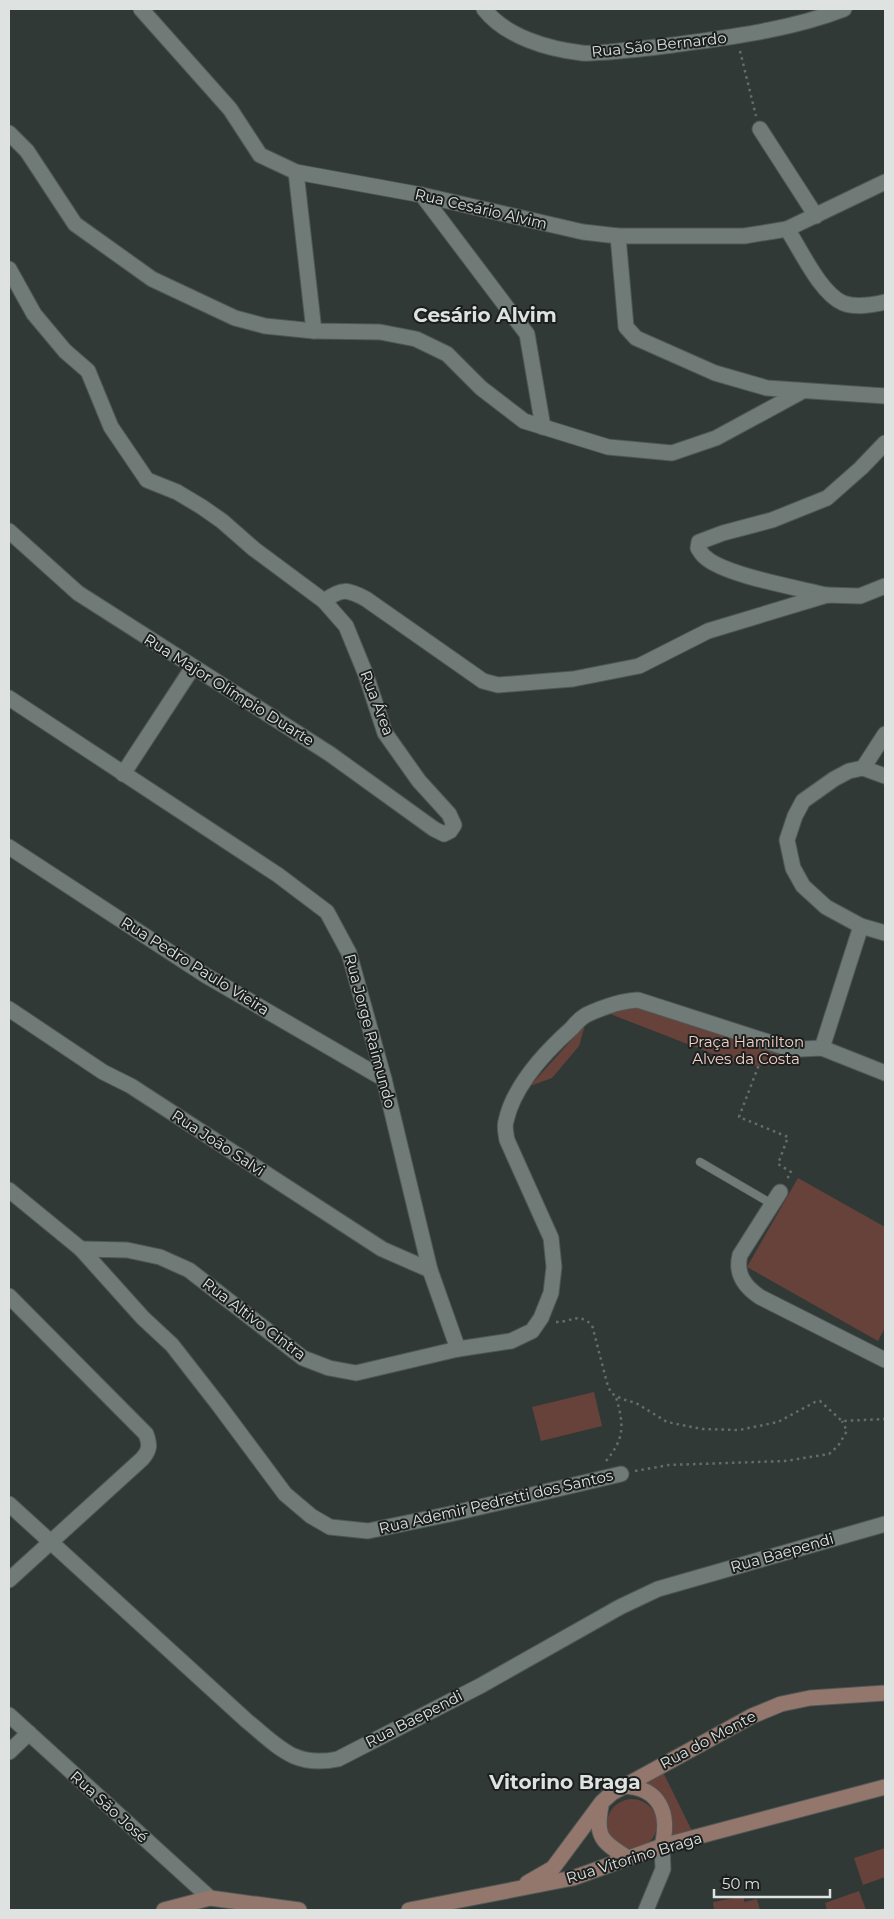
<svg xmlns="http://www.w3.org/2000/svg" width="894" height="1919" viewBox="0 0 894 1919" font-family="Montserrat,sans-serif">
<rect width="100%" height="100%" fill="#313937"/>
<g fill="#66423a">
<polygon points="620,1001 811,1050 781,1065 744,1066 600,1010"/>
<polygon points="585,1025 579,1046 552,1078 530,1086"/>
<polygon points="798,1178 885,1227 885,1328 878,1341 747,1267"/>
<polygon points="594,1392 602,1426 541,1441 532,1407"/>
<polygon points="661,1768 694,1835 664,1843 668,1825 640,1785"/>
<circle cx="632" cy="1824" r="25"/>
<polygon points="885,1848 885,1877 863,1885 854,1858"/>
<polygon points="859,1891 866,1910 827,1910 825,1903"/>
<polygon points="744,1896 744,1902 757,1899 760,1910 714,1910 713,1902"/>
</g>
<g fill="none" stroke-linecap="round" stroke-linejoin="round">
<defs>
<polyline id="service" points="700,1162 772,1204"/>
<g id="minor">
<polyline points="141,9 230,109 260,155 296,172 422,195 583,232 618,236 744,236 787,229 885,182"/>
<path d="M484,9c22,28 64,40 98,44 9,1 18,-1 27,-1 21,-2 42,-4 64,-7 57,-8 117,-15 171,-36"/>
<polyline points="760,129 816,216"/>
<polyline points="9,133 27,151 75,224 152,279 235,318 265,326 314,331 380,332 416,339 447,354 481,388 524,421 608,447 672,453 716,438 801,392"/>
<polyline points="296,172 314,331"/>
<polyline points="422,195 527,334 543,427"/>
<path d="M787,229c14,21 33,64 56,74 13,5 29,2 42,-1"/>
<polyline points="618,236 626,327 636,338 715,373 767,388 885,396"/>
<polyline points="9,269 34,314 65,351 88,371 111,427 147,480 177,492 202,507 222,521 254,549 324,601 346,626 366,675 385,733 419,781 449,814 454,825 450,831 444,834 434,829 330,754 78,593 9,531"/>
<path d="M826,595c-28,-7 -102,-20 -121,-38 -3,-2 -5,-6 -7,-9l1,-6 24,-9 49,-13 55,-22 34,-30 24,-25"/>
<path d="M324,601c18,-13 23,-12 42,-2l117,82 15,4 75,-6 66,-13 69,-35 119,-36 33,1 25,-10"/>
<polyline points="9,698 278,875 327,912 349,953 384,1079 430,1270 458,1349"/>
<polyline points="885,734 863,768 849,771 834,779 803,801 795,816 787,840 793,868 803,886 826,907 861,926 885,933"/>
<polyline points="863,768 885,776"/>
<polyline points="123,774 193,667"/>
<polyline points="9,847 205,975 384,1079"/>
<polyline points="9,1009 103,1072 131,1086 382,1249 430,1270"/>
<polyline points="822,1048 861,926"/>
<polyline points="9,1190 81,1249 143,1318 172,1345 218,1404 285,1494 311,1516 330,1527 368,1531 450,1514 621,1474"/>
<path d="M780,1192l-40,63c-5,19 5,32 20,42l125,63"/>
<path d="M81,1249l46,1 33,7 29,13 114,88 26,10 27,5 102,-24 53,-8 21,-10 9,-13 10,-25 3,-26 -3,-29 -44,-98c-1,-6 -3,-13 -1,-19 8,-36 39,-69 66,-93 4,-5 9,-10 14,-13 17,-8 34,-14 52,-15l146,47 17,2 21,-1 63,25"/>
<path d="M9,1296l137,138c4,11 4,16 -4,25l-133,121"/>
<path d="M9,1504l238,217c32,26 47,47 91,38l142,-73 140,-79 38,-18 227,-65"/>
<polyline points="9,1715 210,1898"/>
<polyline points="9,1752 29,1733"/>
<polyline points="646,1910 663,1869 662,1846"/>
</g>
<g id="secondary">
<path d="M624,1786c36,2 46,27 38,60"/>
<path d="M601,1806c-6,31 1,36 27,52"/>
<polyline points="527,1883 553,1868 602,1802 612,1793 752,1716 781,1704 810,1698 885,1693"/>
<polyline points="164,1910 210,1898 299,1910"/>
<polyline points="409,1910 573,1878 662,1846 885,1787"/>
</g>
</defs>
<use href="#service" stroke="#4f5755" stroke-width="9"/>
<use href="#minor" stroke="#4f5755" stroke-width="17"/>
<use href="#secondary" stroke="#4f5755" stroke-width="17"/>
<g stroke="#656c6a" stroke-width="2.5" stroke-dasharray="2.5 4" stroke-linecap="butt">
<polyline points="740,51 756,116"/>
<polyline points="763,1054 739,1117 788,1137 778,1164 791,1172 787,1179"/>
<path d="M556,1322c17,0 21,-10 36,3l15,58 4,10 11,6 14,4 31,19 35,7 37,1 39,-8 37,-20 5,-1 22,20 43,-2"/>
<path d="M606,1461c19,-23 18,-36 10,-64"/>
<polyline points="635,1471 669,1465 785,1461 829,1454 838,1446 847,1431 842,1421"/>
</g>
<use href="#service" stroke="#707a77" stroke-width="8"/>
<use href="#minor" stroke="#707a77" stroke-width="15"/>
<use href="#secondary" stroke="#93766c" stroke-width="15"/>
</g>
<g text-anchor="middle" stroke-width="4" stroke-linejoin="round" paint-order="stroke">
<g font-size="15" fill="#dee3e2" stroke="#1b1f1e">
<text transform="translate(659 45) rotate(-6)" y="5">Rua São Bernardo</text>
<text transform="translate(481 209) rotate(13)" y="5">Rua Cesário Alvim</text>
<text transform="translate(229 690) rotate(32)" y="5">Rua Major Olímpio Duarte</text>
<text transform="translate(377 703) rotate(69)" y="5">Rua Área</text>
<text transform="translate(195 966) rotate(32)" y="5">Rua Pedro Paulo Vieira</text>
<text transform="translate(370 1031) rotate(75)" y="5">Rua Jorge Raimundo</text>
<text transform="translate(218 1143) rotate(33)" y="5">Rua João Salvi</text>
<text transform="translate(254 1319) rotate(37)" y="5">Rua Altivo Cintra</text>
<text transform="translate(496 1502) rotate(-13)" y="5">Rua Ademir Pedretti dos Santos</text>
<text transform="translate(782 1553) rotate(-16)" y="5">Rua Baependi</text>
<text transform="translate(414 1719) rotate(-27)" y="5">Rua Baependi</text>
<text transform="translate(708 1740) rotate(-28)" y="5">Rua do Monte</text>
<text transform="translate(109 1807) rotate(42)" y="5">Rua São José</text>
<text transform="translate(634 1858) rotate(-17)" y="5">Rua Vitorino Braga</text>
</g>
<g font-size="15" fill="#f4cfc6" stroke="#1b1f1e">
<text x="746" y="1047">Praça Hamilton<tspan x="746" dy="17">Alves da Costa</tspan></text>
</g>
<g font-size="20" font-weight="bold" fill="#dee3e2" stroke="#1b1f1e">
<text x="485" y="322">Cesário Alvim</text>
<text x="565" y="1789">Vitorino Braga</text>
</g>
</g>
<rect width="894" height="1919" fill="none" stroke="#dee3e2" stroke-width="20"/>
<path d="M714 1889v8h116v-8" fill="none" stroke="#dee3e2" stroke-width="2.5"/>
<text x="722" y="1889" font-size="15" fill="#dee3e2" stroke="#1b1f1e" stroke-width="4" paint-order="stroke">50 m</text>
</svg>
